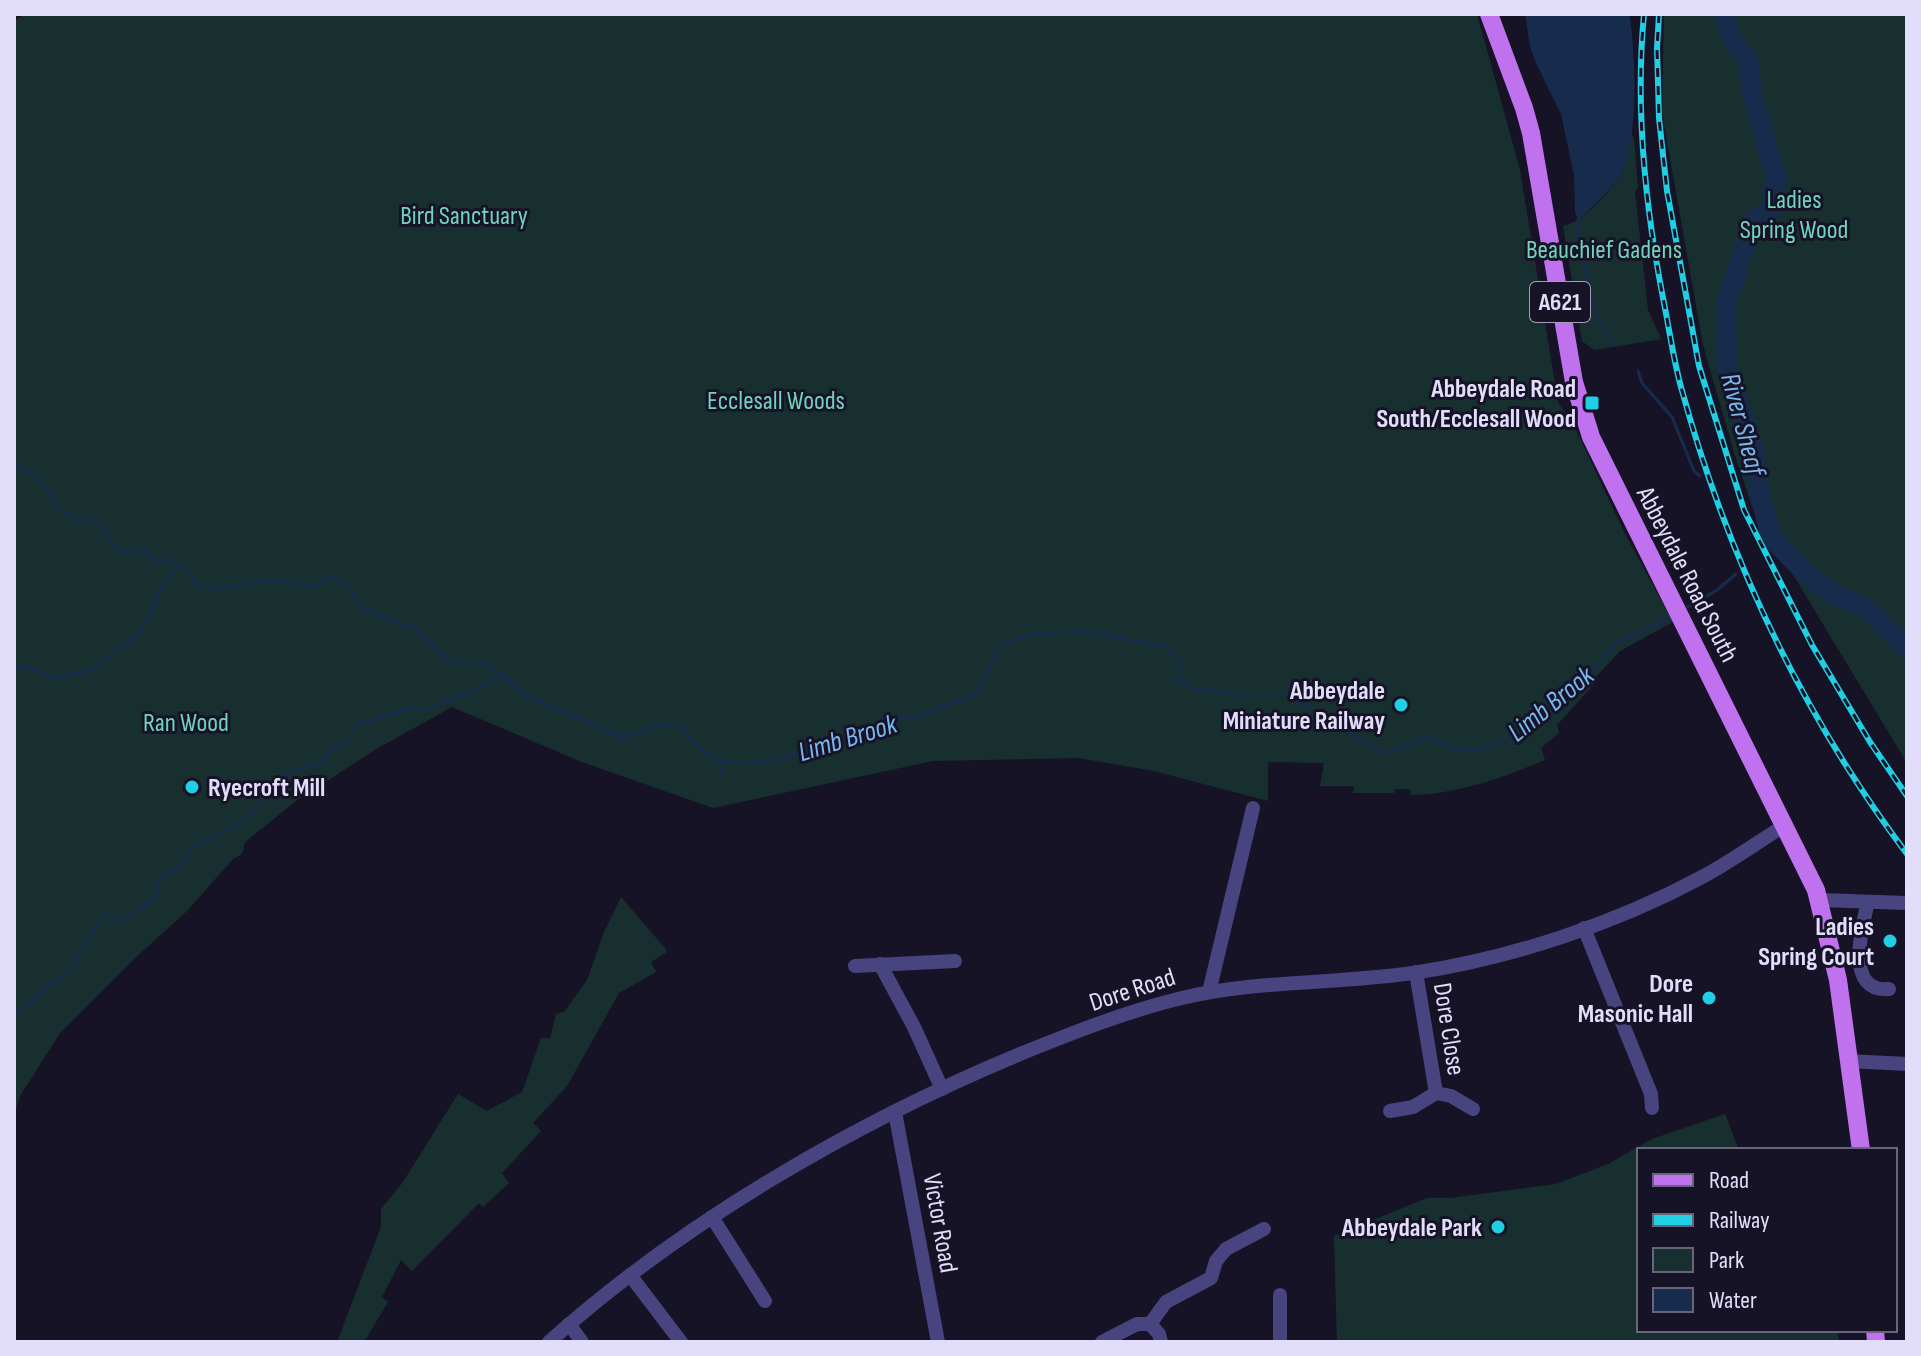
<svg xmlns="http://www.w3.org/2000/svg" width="1921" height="1356" viewBox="0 0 1921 1356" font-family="'Sofia Sans Condensed',sans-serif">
<rect width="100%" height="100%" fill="#171327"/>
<g fill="#17302f">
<path d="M26,14h1451l43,156 38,232 20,32 46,98 49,90 -53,29 -25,27 1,4 -39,43 2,8 -18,15 4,12c-43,18 -86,34 -134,35l-1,-6h-15l-1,4h-41l1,-7h-34l4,-23 -56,-1v39l-114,-30 -75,-13 -146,3 -220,47 -131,-46 -130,-55 -74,41 -82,53 -51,41 -3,12 -9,5 -47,53 -51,46 -75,75 -40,63 -6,21v-1096z"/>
<polygon points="1664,14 1907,14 1907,763 1786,563 1770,546 1753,509 1735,456 1703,345 1662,113"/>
<path d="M1631,136l3,1 4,50 -3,5 13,118 13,29 -67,11 -12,-9 -19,-115c23,-6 45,-32 58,-52 6,-10 7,-26 10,-38z"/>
<polygon points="621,897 664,947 667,952 651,962 656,972 619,993 567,1086 533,1123 541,1131 502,1173 509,1183 483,1207 479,1203 412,1271 401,1260 382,1297 388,1302 364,1342 337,1342 381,1227 381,1209 403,1182 458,1094 487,1111 522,1092 541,1038 550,1038 556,1014 564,1012 587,980 604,932"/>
<polygon points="1725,1114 1739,1150 1639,1150 1639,1330 1838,1330 1839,1342 1337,1342 1334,1236 1427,1198 1450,1198 1556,1184 1608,1164 1652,1139"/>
</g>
<path fill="#172c4c" d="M1525,14h104c7,33 10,133 -8,160 -11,17 -28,33 -43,46l-3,-8 -1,-37 -13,-61 -25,-51 -6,-17z"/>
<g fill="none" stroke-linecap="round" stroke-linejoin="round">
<g stroke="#172c4c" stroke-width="3">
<path d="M1578,220c-3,22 4,38 9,58 6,25 10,44 26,65"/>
<polyline points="1638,371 1642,383 1672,417 1694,471 1700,476"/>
<path d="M14,466l22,8 24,36 15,8 26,4 8,17 13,14 21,-4 12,11h16l21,13 3,11 25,5 53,-9 41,6 16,-10 17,9 17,24 52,20 36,34 29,-1 24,13 16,18 102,44 39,-13 20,1c7,10 14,22 25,29 44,26 119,-11 163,-25l14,-10 33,-2 59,-23 11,-20 10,-29 37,-11 52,-3 80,16 15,15 -4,17 16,9 50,7 41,-1 101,59 45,-16 18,10 25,4 40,-13 58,-58 11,3 35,-41 53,-23"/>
<polyline points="1740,473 1755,471"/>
<polyline points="1766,549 1775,542"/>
<polyline points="1688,607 1717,590 1736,574"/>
<polyline points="14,668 23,666 56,678 90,670 137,635 154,609 158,593 178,565"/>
<polyline points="719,779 726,761"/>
<path d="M14,1014l60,-46c5,-20 21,-33 29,-53l20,6 30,-21 8,-24 20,-10 13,-20 45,-22 21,-20 15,-26 50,-17 5,-11 19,-9 9,-17 54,-16 19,1 73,-34"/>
</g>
<polyline stroke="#172c4c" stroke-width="20" points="1724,14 1730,36 1748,61 1752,93 1777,180 1772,191 1774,206 1753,221 1726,304 1727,370 1755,451 1755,471 1768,527 1775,542 1813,580 1838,596 1868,609 1907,649"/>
<g stroke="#474480" stroke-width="14">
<polyline points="1819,900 1907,903"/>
<path d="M1868,902c-6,25 -24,91 21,87"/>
<polyline points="1584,928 1651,1094 1652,1108"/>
<polyline points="880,964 914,1027 942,1089"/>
<polyline points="855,966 955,961"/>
<polyline points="1416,972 1436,1093"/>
<polyline points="1209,992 1253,808"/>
<polyline points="1848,1061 1907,1064"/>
<polyline points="1390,1111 1413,1107 1436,1093 1451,1096 1473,1109"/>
<polyline points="895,1112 938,1342"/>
<polyline points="712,1217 765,1301"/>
<polyline points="630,1275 681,1342"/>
<polyline points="569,1324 582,1342"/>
<polyline points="1150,1324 1166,1302 1211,1278 1216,1261 1226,1249 1264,1229"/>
<polyline points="1150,1324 1159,1334 1161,1342"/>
<path d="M549,1342c134,-120 305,-219 471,-288 52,-21 107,-43 162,-56 75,-18 154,-14 231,-25 99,-15 202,-49 291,-97 28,-15 54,-34 81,-51"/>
<polyline points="1102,1342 1137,1324 1150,1324"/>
<polyline points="1280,1342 1280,1295"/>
</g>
<g stroke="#c071ee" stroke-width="18">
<polyline points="1489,14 1524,108 1531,133 1574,382 1591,437 1816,890 1838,980 1861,1150"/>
<polyline points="1875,1330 1876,1342"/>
</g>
<defs>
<g id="rail">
<path d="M1644,14c-9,94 1,191 19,284 6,29 10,60 18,89 46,169 121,327 226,467"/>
<polyline points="1659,14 1657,48 1659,118 1667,191 1699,366 1744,510 1812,645 1870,742 1907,796"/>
</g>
</defs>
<use href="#rail" stroke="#20cfe4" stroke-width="6"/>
<use href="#rail" stroke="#171327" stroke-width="3" stroke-dasharray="9" stroke-linecap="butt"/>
</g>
<g fill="#20cfe4" stroke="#171327" stroke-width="3">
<rect x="1584" y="395" width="16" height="16" rx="4"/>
<circle cx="1401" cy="705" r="8"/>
<circle cx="192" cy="787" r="8"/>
<circle cx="1890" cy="941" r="8"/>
<circle cx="1709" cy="998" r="8"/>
<circle cx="1498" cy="1227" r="8"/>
</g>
<g text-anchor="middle" stroke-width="6" stroke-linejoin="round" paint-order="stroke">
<rect fill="#171327" stroke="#a4a0bb" stroke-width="2" x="1530" y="282" width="60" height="40" rx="6"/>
<g font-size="24" font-weight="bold" fill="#e1ddfb">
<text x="1560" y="310">A621</text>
</g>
<g font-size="26" fill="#71d3bb" stroke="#171327">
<text x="1794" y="208">Ladies<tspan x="1794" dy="30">Spring Wood</tspan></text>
<text x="464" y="224">Bird Sanctuary</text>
<text x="1604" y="258">Beauchief Gadens</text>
<text x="776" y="409">Ecclesall Woods</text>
<text x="186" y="731">Ran Wood</text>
</g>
<g font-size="26" font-weight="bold" fill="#e1ddfb" stroke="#171327" text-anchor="end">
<text x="1576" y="397">Abbeydale Road<tspan x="1576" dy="30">South/Ecclesall Wood</tspan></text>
<text x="1385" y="699">Abbeydale<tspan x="1385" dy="30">Miniature Railway</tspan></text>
<text x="208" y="796" text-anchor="start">Ryecroft Mill</text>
<text x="1874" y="935">Ladies<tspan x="1874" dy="30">Spring Court</tspan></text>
<text x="1693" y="992">Dore<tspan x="1693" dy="30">Masonic Hall</tspan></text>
<text x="1482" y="1236">Abbeydale Park</text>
</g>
<g font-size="26" fill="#e1ddfb" stroke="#171327">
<text transform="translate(1688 574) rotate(63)" y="9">Abbeydale Road South</text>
<text transform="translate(1132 989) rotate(-18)" y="9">Dore Road</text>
<text transform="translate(1450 1029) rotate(81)" y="9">Dore Close</text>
<text transform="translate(941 1223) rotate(80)" y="9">Victor Road</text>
</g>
<g font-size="28" font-style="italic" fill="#78b7ee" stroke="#171327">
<text transform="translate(1744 424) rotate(75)" y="10">River Sheaf</text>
<text transform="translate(1550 703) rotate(-39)" y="10">Limb Brook</text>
<text transform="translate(847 737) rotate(-17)" y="10">Limb Brook</text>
</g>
</g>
<rect width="1921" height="1356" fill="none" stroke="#e1ddfb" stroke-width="32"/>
<rect x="1637" y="1148" width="260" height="184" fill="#171327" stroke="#68647c" stroke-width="2"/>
<rect x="1653" y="1174" width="40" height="12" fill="#c071ee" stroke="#68647c" stroke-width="2"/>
<text x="1709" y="1188" font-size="24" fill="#e1ddfb">Road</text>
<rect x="1653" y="1214" width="40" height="12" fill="#20cfe4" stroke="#68647c" stroke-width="2"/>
<text x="1709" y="1228" font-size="24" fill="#e1ddfb">Railway</text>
<rect x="1653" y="1248" width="40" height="24" fill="#17302f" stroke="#68647c" stroke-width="2"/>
<text x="1709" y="1268" font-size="24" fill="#e1ddfb">Park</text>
<rect x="1653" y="1288" width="40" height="24" fill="#172c4c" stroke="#68647c" stroke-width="2"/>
<text x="1709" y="1308" font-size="24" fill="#e1ddfb">Water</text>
</svg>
